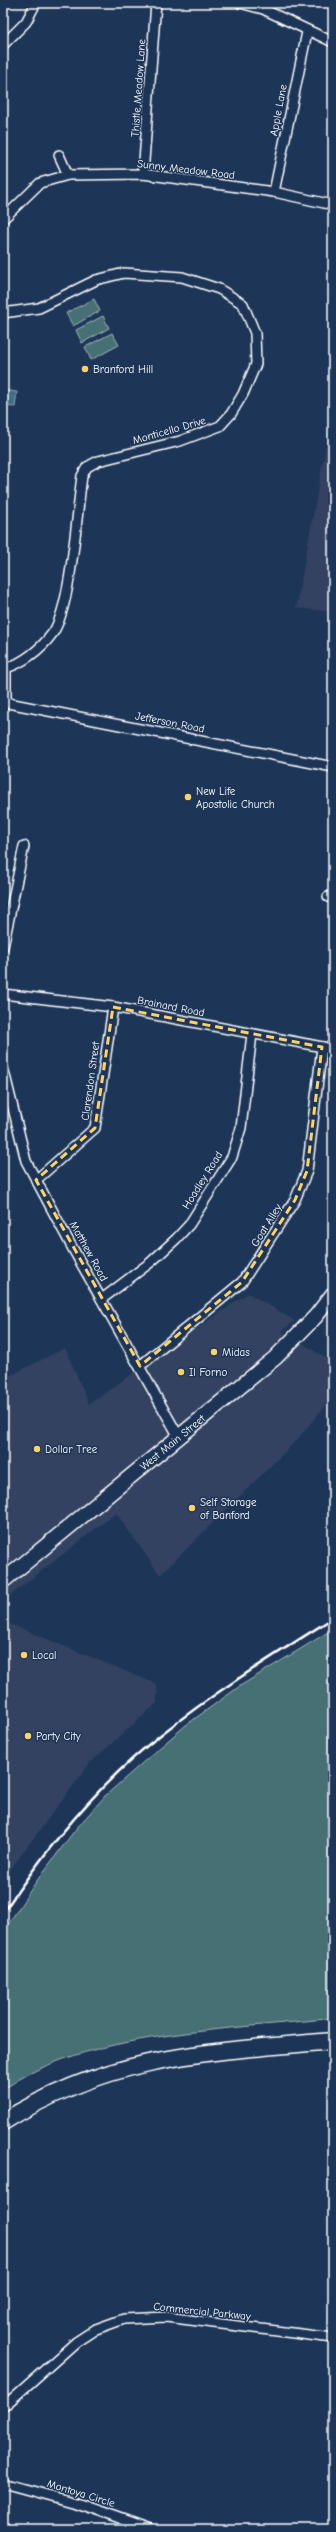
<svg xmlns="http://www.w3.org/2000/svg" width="336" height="2532" viewBox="0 0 336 2532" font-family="'Comic Neue',sans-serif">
<rect width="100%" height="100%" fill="#1d3557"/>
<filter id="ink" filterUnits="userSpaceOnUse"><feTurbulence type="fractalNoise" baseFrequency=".025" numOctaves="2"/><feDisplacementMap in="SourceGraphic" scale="8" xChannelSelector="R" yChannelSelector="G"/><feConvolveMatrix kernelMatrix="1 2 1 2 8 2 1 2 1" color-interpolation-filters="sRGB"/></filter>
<g filter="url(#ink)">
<g fill="#334260">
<polygon points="333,407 333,612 296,608"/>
<polygon points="248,1293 295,1321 282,1331 333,1362 333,1396 297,1440 160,1575 116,1513 3,1601 3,1379 65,1348 89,1404"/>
<polygon points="3,1621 157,1684 157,1703 90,1763 3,1879"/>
</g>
<g fill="#477075" stroke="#a3b8ba">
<polygon points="94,299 100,311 73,326 66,313"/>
<polygon points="103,316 109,328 82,343 76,330"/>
<polygon points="112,333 119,345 91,360 85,347"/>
<path d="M333,1629v389c-97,12 -251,13 -330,72v-158l33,-50 39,-52 30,-34 44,-39 37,-32 54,-39z"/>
</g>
<polygon fill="#426d88" stroke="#8ea7b8" points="3,390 17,392 15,407 3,406"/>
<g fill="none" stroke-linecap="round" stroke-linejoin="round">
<defs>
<g id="minor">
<polyline points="240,3 263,9 333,42"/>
<polyline points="3,45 26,22 36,3"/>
<polyline points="59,155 68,175"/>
<polyline points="143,174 156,3"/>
<polyline points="274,192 307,32"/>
<polyline points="3,219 40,183 68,175 143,174 274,192 333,205"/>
<path d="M3,313l36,-5 57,-28 28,-7 58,4 37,12 24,15 12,29 1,31 -13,30 -12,20 -11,12 -40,15 -82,20 -11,6 -5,9c-5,35 -11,133 -30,158 -11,15 -29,29 -46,34v34"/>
<polyline points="3,702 333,767"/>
<polyline points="328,897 333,898"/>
<polyline points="3,947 24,846"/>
<polyline points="3,994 113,1007 333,1049"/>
<polyline points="3,1067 26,1161 73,1249 179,1437"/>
<polyline points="36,1180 95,1128 113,1007"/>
<polyline points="102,1299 151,1262 176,1239 189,1225 232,1157 241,1128 252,1034"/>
<polyline points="140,1366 242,1282 295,1200 307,1171 322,1047"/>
<polyline points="3,2407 76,2342 96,2329 124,2319 166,2317 333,2338"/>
<polyline points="3,2483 80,2504 151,2529"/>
</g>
<g id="primary">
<path id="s1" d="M3,1581l272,-223 41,-42 17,-22"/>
</g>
<path id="motorway" d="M3,2122c108,-68 207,-70 330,-81"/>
</defs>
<use href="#minor" stroke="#fff" stroke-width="12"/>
<use href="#primary" stroke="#fff" stroke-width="17"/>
<use href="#motorway" stroke="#fff" stroke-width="19"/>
<use href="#minor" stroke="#1d3557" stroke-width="9"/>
<use href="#primary" stroke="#1d3557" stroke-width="14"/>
<use href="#motorway" stroke="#1d3557" stroke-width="16"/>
<path stroke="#fff" stroke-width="2.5" d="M3,1913c44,-66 97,-131 160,-180 53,-42 113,-79 170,-115"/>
</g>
</g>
<path fill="none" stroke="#ffd166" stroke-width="3" stroke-dasharray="8 5" stroke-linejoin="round" d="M113,1007l209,40 -15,124 -12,29 -53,82 -102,84 -104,-186 59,-52z"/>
<g fill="#ffd166" stroke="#1d3557" stroke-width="1.5">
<circle cx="85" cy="369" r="4"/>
<circle cx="188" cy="797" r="4"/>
<circle cx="214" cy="1352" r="4"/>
<circle cx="181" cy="1372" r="4"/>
<circle cx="37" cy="1449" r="4"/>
<circle cx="192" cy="1508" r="4"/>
<circle cx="24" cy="1655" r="4"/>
<circle cx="28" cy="1736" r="4"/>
</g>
<g text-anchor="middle" stroke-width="3" stroke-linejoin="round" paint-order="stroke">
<g font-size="11" fill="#fff" stroke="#1d3557">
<text transform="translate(138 88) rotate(-86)" y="4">Thistle Meadow Lane</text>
<text transform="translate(278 110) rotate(-79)" y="4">Apple Lane</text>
<text transform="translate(186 169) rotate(7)" y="4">Sunny Meadow Road</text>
<text transform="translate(169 430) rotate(-16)" y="4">Monticello Drive</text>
<text transform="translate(170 722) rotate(11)" y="4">Jefferson Road</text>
<text transform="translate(171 1006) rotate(11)" y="4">Brainard Road</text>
<text transform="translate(90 1081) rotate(-82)" y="4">Clarendon Street</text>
<text transform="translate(202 1180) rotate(-58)" y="4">Hoadley Road</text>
<text transform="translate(266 1225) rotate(-58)" y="4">Goat Alley</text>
<text transform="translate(89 1251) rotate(61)" y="4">Matthew Road</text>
<text dy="4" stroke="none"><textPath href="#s1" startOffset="219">West Main Street</textPath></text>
<text transform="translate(202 2311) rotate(6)" y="4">Commercial Parkway</text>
<text transform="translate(81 2493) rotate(17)" y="4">Montoya Circle</text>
</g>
<g font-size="11" fill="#fff" stroke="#1d3557" text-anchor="start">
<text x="93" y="373">Branford Hill</text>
<text x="196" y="795">New Life<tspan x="196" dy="13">Apostolic Church</tspan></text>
<text x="222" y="1356">Midas</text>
<text x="189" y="1376">Il Forno</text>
<text x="45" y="1453">Dollar Tree</text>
<text x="200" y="1506">Self Storage<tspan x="200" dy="13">of Banford</tspan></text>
<text x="32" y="1659">Local</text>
<text x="36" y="1740">Party City</text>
</g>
</g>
<rect width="336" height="2532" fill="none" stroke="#1d3557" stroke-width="16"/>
<rect x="8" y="8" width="320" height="2516" fill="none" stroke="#fff" stroke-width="1.5" filter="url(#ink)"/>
</svg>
